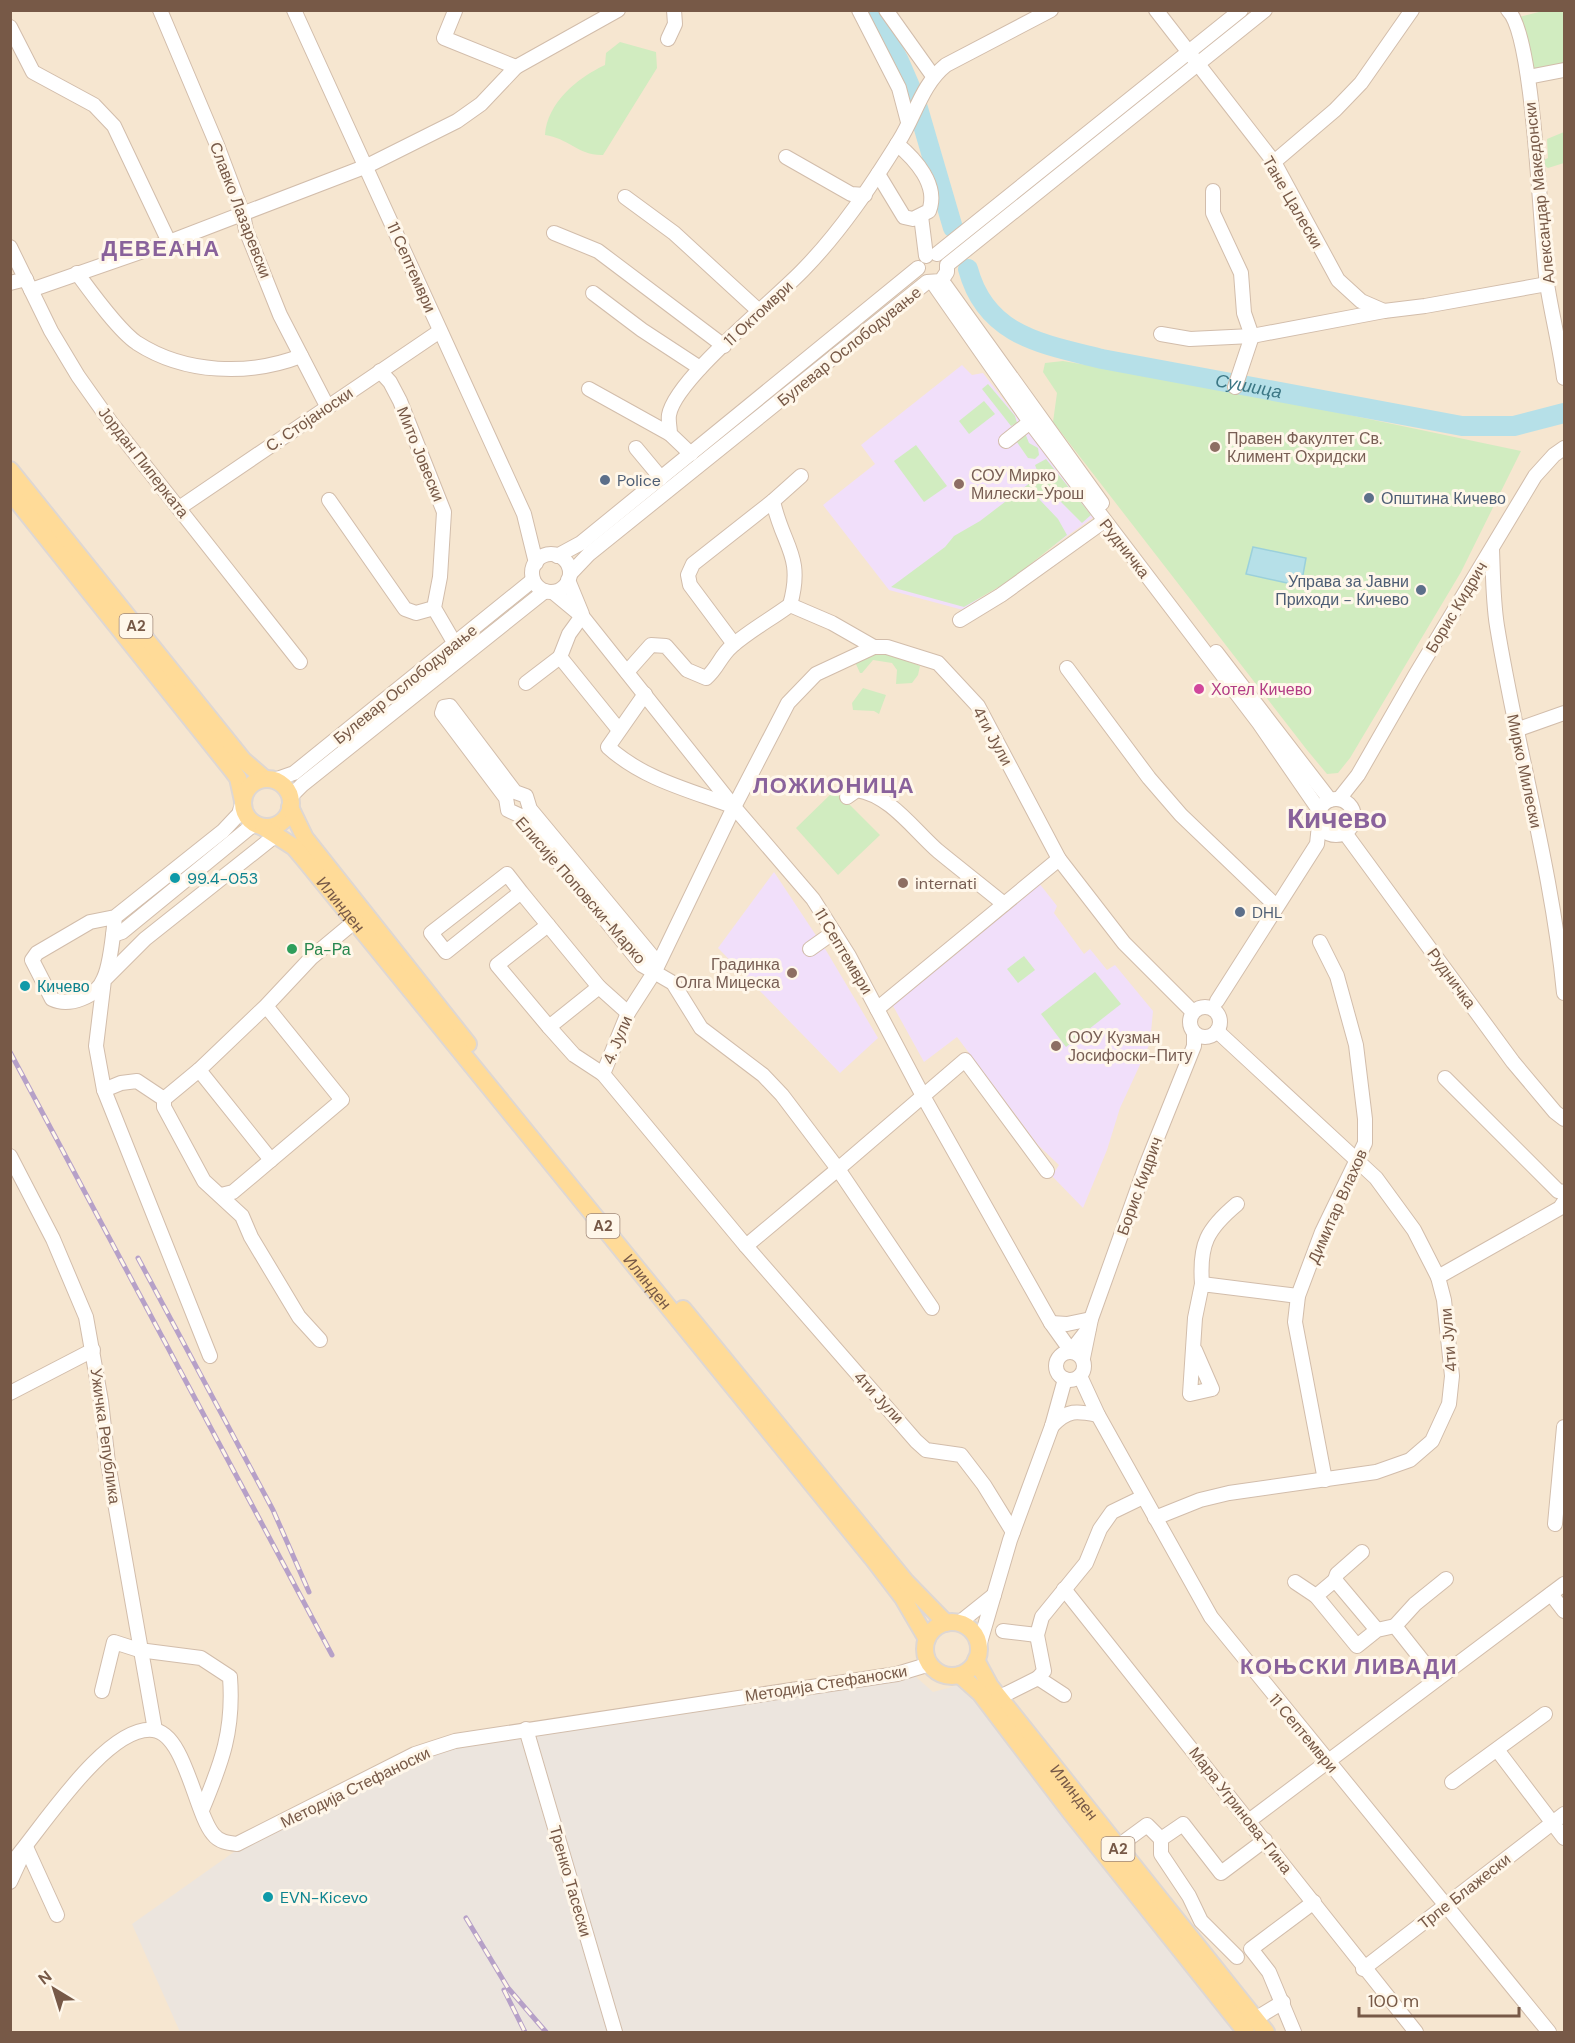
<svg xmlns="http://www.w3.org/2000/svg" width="1575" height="2043" viewBox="0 0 1575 2043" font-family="'DM Sans',sans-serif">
<rect width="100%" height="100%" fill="#fef4e2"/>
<rect fill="#f6e6d0" x="11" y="11" width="1553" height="2021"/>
<polygon fill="#ece5de" points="915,1676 933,1692 963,1684 1241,2032 180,2032 132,1924 241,1847 388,1768 436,1751"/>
<g fill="#f1dffa">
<polygon points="962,365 972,375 983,373 1094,517 963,610 889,590 823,505 875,464 861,445"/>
<polygon points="774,872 827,952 878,1038 840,1073 718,948"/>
<polygon points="1039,883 1057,906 1054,913 1084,954 1090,949 1107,970 1115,965 1153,1011 1150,1043 1120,1108 1107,1150 1083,1208 1052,1176 1059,1165 1038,1145 957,1037 924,1062 892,1004"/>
</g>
<g fill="#d1ecc0">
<polygon points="1543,11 1564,11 1564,70 1528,77 1515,18"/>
<path d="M620,42l36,10 1,16 -54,87c-24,1 -35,-17 -58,-20 2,-32 32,-57 60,-70l1,-12z"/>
<polygon points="1564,132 1564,163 1548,168 1539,162 1548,158 1547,139"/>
<polygon points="1063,361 1231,390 1521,451 1461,572 1350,758 1338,773 1327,774 1307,750 1053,422 1057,393 1043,372 1045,363"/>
<polygon points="988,384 1015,416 1017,423 1011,426 982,389"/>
<polygon points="984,401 995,414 969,434 959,421"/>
<polygon points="1025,433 1029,443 1038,448 1039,455 1035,459 1028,458 1014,438"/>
<polygon points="916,445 947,486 924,502 894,461"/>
<polygon points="1046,459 1091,515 1082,523 1049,490 1039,499 1058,519 1067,535 1009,581 964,607 891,587 945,547 954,536 980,521 1035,479 1038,473 1035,465"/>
<polygon points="886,652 920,666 918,675 912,683 896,684 897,670 892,663 873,660 862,673 860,673 855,662 866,655"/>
<polygon points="863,688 886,695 879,714 874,711 853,710 852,703"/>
<polygon points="835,790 880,835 838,875 796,828"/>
<polygon points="1024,956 1035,970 1018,983 1007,969"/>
<polygon points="1095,972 1121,1004 1066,1047 1041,1014"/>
</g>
<polygon fill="#b6e0e8" stroke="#9bd0db" stroke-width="1.5" points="1253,547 1306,558 1301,586 1246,574"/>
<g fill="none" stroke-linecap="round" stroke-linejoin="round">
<g stroke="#b6e0e8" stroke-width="20">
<polyline points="872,10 899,61 915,98 953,228"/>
<path id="s1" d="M968,269c18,67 74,75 134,90l360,67h52l50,-13"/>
</g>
<defs>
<g id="minor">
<polyline points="160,10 217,145 243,214 246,230 280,315 327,406"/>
<polyline points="294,10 524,514 536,563"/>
<polyline points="859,10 899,88 908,122"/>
<polyline points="886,10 933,76"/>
<polyline points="1156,10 1274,162 1338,280 1361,301 1384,311"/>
<path d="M1508,10c27,26 32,226 39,274 5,32 13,63 17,94"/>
<polyline points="455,11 444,38 516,67"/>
<polyline points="10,27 33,72 94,105 114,126 169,242"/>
<polyline points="668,39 675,24 674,10"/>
<polyline points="1528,77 1564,70"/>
<polyline points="786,157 851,194 865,195"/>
<polyline points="1274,162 1335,110 1361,83 1412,10"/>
<path d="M878,174l26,43 9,2 16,-8c10,-26 -14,-52 -32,-67"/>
<polyline points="1213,191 1213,213 1241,273 1244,313 1252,336 1235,387"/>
<polyline points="625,197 674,233 759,311"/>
<polyline points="921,216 926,256"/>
<polyline points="554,233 598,251 724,346"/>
<polyline points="10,247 51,331 78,376 112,424 300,662"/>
<polyline points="937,254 1241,10"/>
<path d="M77,273c14,19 41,57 60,70 48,31 112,33 164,13"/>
<polyline points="10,283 26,279"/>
<polyline points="933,283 1030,422 1259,723 1319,810"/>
<polyline points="945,285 1102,503"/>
<polyline points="31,290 169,242 367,166 457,121 481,104 516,67 618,10"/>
<polyline points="593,293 642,330 700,368"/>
<polyline points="1161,334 1190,339 1252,336 1384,311 1425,306 1547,284"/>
<polyline points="380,371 390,382 400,401 444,512 440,577 434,608 455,644"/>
<polyline points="589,389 670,434"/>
<polyline points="1006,441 1030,422"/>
<polyline points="636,448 661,478"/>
<path d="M691,454l-21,-20c0,-6 -2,-13 -1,-19 6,-36 107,-116 135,-146 37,-38 67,-83 95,-128 16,-25 23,-57 47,-76l105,-55"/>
<polyline points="329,500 405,609 416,613 434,608"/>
<polyline points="179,508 440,331"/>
<path d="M1492,549c1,25 1,52 5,77 20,123 55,243 67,367"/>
<circle cx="551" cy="573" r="19"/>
<polyline points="557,556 581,543 918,268"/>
<polyline points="570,574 589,554 927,282 941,281 947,272 947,265 1265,10"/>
<polyline points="568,580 582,614"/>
<polyline points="553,592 582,616 734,807 813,899 849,956 923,1096 1051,1323 1071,1351 1089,1328"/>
<polyline points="790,605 832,623 874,647"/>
<polyline points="960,620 1001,595 1104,521"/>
<polyline points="734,644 690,585 688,575 693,564 773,501"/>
<polyline points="1216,652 1330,800"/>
<polyline points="560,657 569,634 582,616"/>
<polyline points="1067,668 1149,778 1181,815 1276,906"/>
<path d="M627,672l24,-27 15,1 21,24 19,8c12,-10 14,-22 26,-32 17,-15 39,-27 58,-41 14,-50 -7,-58 -17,-104l28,-25"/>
<polyline points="526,683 560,657 619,730"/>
<path d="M645,694l-37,53c35,32 81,43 124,59"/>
<polyline points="1516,730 1564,713"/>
<polyline points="274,780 294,773 533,580"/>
<polyline points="290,797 302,785 545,591"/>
<path d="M847,797l10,-7c33,5 57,40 81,61 22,18 44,35 66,53"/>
<circle cx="1336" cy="817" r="18"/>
<polyline points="1339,799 1358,775 1416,674 1535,476 1554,455 1564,448"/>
<polyline points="1345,833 1513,1062 1555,1112 1564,1119"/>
<polyline points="521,892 507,874 431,933 446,952 521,892 548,925"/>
<path d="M115,917c-2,17 -4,46 -11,61 -7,19 -35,29 -52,21l-20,-39 5,-7 53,-31 25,-5 108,-86 16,-17 4,-13"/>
<polyline points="113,935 122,932 254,824"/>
<polyline points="1320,942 1337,976 1356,1045 1365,1119 1365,1143 1322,1232 1298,1296 1295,1322 1325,1480"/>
<polyline points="810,949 834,932"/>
<polyline points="655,971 652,956 530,809 526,796 515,792 450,706 444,707 442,713 506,798 508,810 521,816 642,965 673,983 701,1028 763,1075 782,1095 838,1169 965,1060 1047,1171"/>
<polyline points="1217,1001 1317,844 1319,825"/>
<polyline points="266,1006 199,1070 271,1160 342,1100 266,1006 312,957 354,922"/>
<circle cx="1205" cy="1022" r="15"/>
<polyline points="877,1009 1059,859"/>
<polyline points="549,1027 497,965 548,925 599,987"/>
<polyline points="603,1074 574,1055 549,1027 599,987 628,1013"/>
<polyline points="1445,1078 1558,1191 1564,1192"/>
<polyline points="104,1090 121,1083 137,1081 164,1099 199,1070"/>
<polyline points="164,1099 164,1107 204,1181 242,1216 251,1237 299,1317 320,1340"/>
<polyline points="10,1156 53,1239 86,1317 101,1401 108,1463 155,1730"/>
<polyline points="221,1195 233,1192 271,1160"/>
<polyline points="746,1246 838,1169 932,1308"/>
<polyline points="1438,1277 1560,1208 1564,1202"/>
<path d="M1202,1284c-3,-40 5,-55 35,-80"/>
<polyline points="1051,1323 1067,1324 1091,1319"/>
<polyline points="1195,1350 1212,1389 1190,1394 1195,1318 1202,1284 1298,1296"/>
<circle cx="1070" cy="1366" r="14"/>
<polyline points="210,1356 104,1090 96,1046 104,980 145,939 276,835"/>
<polyline points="1083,1358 1091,1319 1145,1168 1194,1046 1194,1033"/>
<polyline points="1080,1376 1098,1415 1211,1617 1549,2032"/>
<polyline points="10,1393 93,1350"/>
<path d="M1052,1426c16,-17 25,-15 46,-11"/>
<polyline points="1155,1518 1200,1500 1229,1493 1376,1472 1410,1460 1432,1441 1449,1404 1452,1376 1444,1300 1438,1277 1414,1230 1376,1178 1217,1031"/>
<polyline points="1555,1524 1564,1427"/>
<polyline points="1013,1532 984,1485 961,1455 926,1450 916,1441 746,1246 603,1074 628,1013 655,971 734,807 788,703 816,674 874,647 887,647 938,663 978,706 1059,859 1124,943 1193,1012"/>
<polyline points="1335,1580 1337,1574 1362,1552"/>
<polyline points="1295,1582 1316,1596"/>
<polyline points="1064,1589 1416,2032"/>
<polyline points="1551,1594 1564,1611"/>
<polyline points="959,1623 994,1595"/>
<polyline points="1395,1626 1415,1604 1446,1579"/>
<polyline points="1377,1630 1357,1646 1316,1596 1335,1580 1377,1630 1395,1626 1437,1679"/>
<polyline points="1003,1631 1037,1635"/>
<polyline points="979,1646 1010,1540 1052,1426 1065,1379"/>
<polyline points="1038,1678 1044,1671 1037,1635 1042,1617 1086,1563 1100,1529 1112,1512 1143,1497"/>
<path d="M102,1691l12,-49 25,8 62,8 29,19c4,53 -8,85 -28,133"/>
<polyline points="1006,1694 1038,1678 1064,1695"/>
<polyline points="526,1729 615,2032"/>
<polyline points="1498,1751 1564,1838"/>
<polyline points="1452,1782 1545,1714"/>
<polyline points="1250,1820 1564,1584"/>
<polyline points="26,1847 57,1915"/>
<polyline points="1117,1847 1147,1825 1161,1839"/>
<path d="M10,1865c30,-34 96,-140 143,-135 32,3 42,83 60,104 6,8 15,9 24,10l178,-90 40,-13 442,-67 33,-10"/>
<polyline points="10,1882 22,1856"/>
<polyline points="1237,1957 1201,1921 1189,1896 1161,1854 1161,1839 1183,1824 1221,1873 1265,1840"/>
<polyline points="1363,1969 1564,1814"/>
<polyline points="1255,2019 1283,2002"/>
<polyline points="1294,2032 1269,1972 1251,1949 1314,1902"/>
</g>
<g id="major">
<polyline points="10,470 243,760 265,779"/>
<polyline points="10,492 232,770 238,778 243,801"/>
<circle cx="267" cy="803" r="24"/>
<polyline points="290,807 305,838 468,1044"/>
<path id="s2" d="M263,827l31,20 11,13 569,700 29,38 24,41"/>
<polyline points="683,1309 906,1582 946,1623"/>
<circle cx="952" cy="1649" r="27"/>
<path id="s3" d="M976,1660l14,26 276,346"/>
<polyline points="960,1675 980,1693 1069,1810 1246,2032"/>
</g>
</defs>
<use href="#minor" stroke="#d2bdab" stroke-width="16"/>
<use href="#major" stroke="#ded7d3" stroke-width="20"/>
<use href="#minor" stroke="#fff" stroke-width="14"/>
<use href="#major" stroke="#ffdb98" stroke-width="16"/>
<defs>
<g id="rail">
<polyline points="10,1052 332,1655"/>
<polyline points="138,1258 273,1510 309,1592"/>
<polyline points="466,1918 508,1988 546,2032"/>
<polyline points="504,1990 525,2032"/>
</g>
</defs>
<use href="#rail" stroke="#b6a0c8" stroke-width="5"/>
<use href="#rail" stroke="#fff7ea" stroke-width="3" stroke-dasharray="9" stroke-linecap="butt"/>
</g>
<g fill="#8d6e63" stroke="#fff7ea" stroke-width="2">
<circle cx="1215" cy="447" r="6"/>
<circle cx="959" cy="484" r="6"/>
<circle cx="903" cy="883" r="6"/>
<circle cx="792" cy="973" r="6"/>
<circle cx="1056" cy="1046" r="6"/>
</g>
<g fill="#5c6f8a" stroke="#fff7ea" stroke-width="2">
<circle cx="605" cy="480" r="6"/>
<circle cx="1369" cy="498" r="6"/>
<circle cx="1421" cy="590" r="6"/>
<circle cx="1240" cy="912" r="6"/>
</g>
<circle fill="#d1479c" stroke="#fff7ea" stroke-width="2" cx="1199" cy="689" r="6"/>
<g fill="#0f9aa8" stroke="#fff7ea" stroke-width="2">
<circle cx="175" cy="878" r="6"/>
<circle cx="25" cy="986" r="6"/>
<circle cx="268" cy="1897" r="6"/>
</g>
<circle fill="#2e9e5b" stroke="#fff7ea" stroke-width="2" cx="292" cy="949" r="6"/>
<g text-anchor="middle" stroke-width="6" stroke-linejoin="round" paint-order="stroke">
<g fill="#fff7ea" stroke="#a08878" stroke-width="1.5">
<rect x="119.5" y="614" width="33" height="24" rx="4.5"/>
<rect x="586.5" y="1214" width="33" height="24" rx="4.5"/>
<rect x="1101.5" y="1837" width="33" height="24" rx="4.5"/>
</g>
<g font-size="15" font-weight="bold" fill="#775947">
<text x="136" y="631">A2</text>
<text x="603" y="1231">A2</text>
<text x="1118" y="1854">A2</text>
</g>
<g font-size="16" fill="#775947" stroke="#fff7ea">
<text transform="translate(1539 193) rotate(-96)" y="6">Александар Македонски</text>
<text transform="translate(1293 202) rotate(60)" y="6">Тане Цалески</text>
<text transform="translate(241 210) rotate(69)" y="6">Славко Лазаревски</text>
<text transform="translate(412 267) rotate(66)" y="6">11 Септември</text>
<text transform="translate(758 313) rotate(-43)" y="6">11 Октомври</text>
<text transform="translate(849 346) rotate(-39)" y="6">Булевар Ослободување</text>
<text transform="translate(309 419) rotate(-34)" y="6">С. Стојаноски</text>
<text transform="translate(421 454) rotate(68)" y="6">Мито Јовески</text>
<text transform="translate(144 462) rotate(52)" y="6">Јордан Пиперката</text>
<text transform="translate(1125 548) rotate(52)" y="6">Рудничка</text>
<text transform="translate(1456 607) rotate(-59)" y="6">Борис Кидрич</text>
<text transform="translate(405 684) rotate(-39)" y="6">Булевар Ослободување</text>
<text transform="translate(993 736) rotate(61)" y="6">4ти Јули</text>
<text transform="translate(1525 771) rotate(78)" y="6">Мирко Милески</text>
<text transform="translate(581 890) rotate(49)" y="6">Елисије Поповски-Марко</text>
<text dy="6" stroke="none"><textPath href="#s2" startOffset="111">Илинден</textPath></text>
<text transform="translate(844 951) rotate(59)" y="6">11 Септември</text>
<text transform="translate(1452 978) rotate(54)" y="6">Рудничка</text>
<text transform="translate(617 1040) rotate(-67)" y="6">4. Јули</text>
<text transform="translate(1139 1186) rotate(-70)" y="6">Борис Кидрич</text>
<text transform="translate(1337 1206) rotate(-66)" y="6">Димитар Влахов</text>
<text dy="6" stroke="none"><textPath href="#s2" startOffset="597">Илинден</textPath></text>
<text transform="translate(1448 1340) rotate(-95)" y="6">4ти Јули</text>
<text transform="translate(879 1397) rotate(47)" y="6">4ти Јули</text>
<text transform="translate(106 1436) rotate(82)" y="6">Ужичка Република</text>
<text transform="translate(826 1683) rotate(-9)" y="6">Методија Стефаноски</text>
<text transform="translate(1304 1733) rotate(50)" y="6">11 Септември</text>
<text transform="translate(355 1787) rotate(-26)" y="6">Методија Стефаноски</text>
<text dy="6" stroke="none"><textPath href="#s3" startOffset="165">Илинден</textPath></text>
<text transform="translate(1241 1810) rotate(52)" y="6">Мара Угринова-Гина</text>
<text transform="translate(571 1881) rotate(74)" y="6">Тренко Тасески</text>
<text transform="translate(1464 1891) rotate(-38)" y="6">Трпе Блажески</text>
</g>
<g font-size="16" fill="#785e54" stroke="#fff7ea" text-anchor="start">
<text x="1227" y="444">Правен Факултет Св.<tspan x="1227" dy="18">Климент Охридски</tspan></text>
<text x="971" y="481">СОУ Мирко<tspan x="971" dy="18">Милески-Урош</tspan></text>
<text x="915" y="889">internati</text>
<text x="780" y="970" text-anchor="end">Градинка<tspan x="780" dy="18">Олга Мицеска</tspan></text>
<text x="1068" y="1043">ООУ Кузман<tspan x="1068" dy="18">Јосифоски-Питу</tspan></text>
</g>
<g font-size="16" fill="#4e5e75" stroke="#fff7ea" text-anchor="start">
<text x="617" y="486">Police</text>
<text x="1381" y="504">Општина Кичево</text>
<text x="1409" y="587" text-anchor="end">Управа за Јавни<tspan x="1409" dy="18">Приходи - Кичево</tspan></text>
<text x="1252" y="918">DHL</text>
</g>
<g font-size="16" fill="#b23c85" stroke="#fff7ea" text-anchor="start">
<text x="1211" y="695">Хотел Кичево</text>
</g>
<g font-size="16" fill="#0d838f" stroke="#fff7ea" text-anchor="start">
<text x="187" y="884">99.4-053</text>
<text x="37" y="992">Кичево</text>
<text x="280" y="1903">EVN-Kicevo</text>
</g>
<g font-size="16" fill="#27864d" stroke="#fff7ea" text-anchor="start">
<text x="304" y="955">Ра-Ра</text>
</g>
<g font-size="18" font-style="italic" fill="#3c7785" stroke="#fff7ea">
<text dy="6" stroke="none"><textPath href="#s1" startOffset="321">Сушица</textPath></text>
</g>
<g font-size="22" font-weight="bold" letter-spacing="1.5" fill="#89629b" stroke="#fff7ea">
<text x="161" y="256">ДЕВЕАНА</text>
<text x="834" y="793">ЛОЖИОНИЦА</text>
<text x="1349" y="1674">КОЊСКИ ЛИВАДИ</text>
</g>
<g font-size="28" font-weight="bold" fill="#89629b" stroke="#fff7ea">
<text x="1337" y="828">Кичево</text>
</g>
</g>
<rect width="1575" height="2043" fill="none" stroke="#775947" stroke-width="24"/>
<g transform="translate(54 1989) rotate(322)" stroke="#fff7ea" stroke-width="4.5" paint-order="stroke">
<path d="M0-4.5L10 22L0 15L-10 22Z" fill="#775947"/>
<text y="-9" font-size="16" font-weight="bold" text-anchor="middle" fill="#775947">N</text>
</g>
<path d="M1359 2007v9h160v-9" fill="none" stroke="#775947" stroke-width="3"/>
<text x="1368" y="2007" font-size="18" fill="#775947" stroke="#fff7ea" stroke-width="4.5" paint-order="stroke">100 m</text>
</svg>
